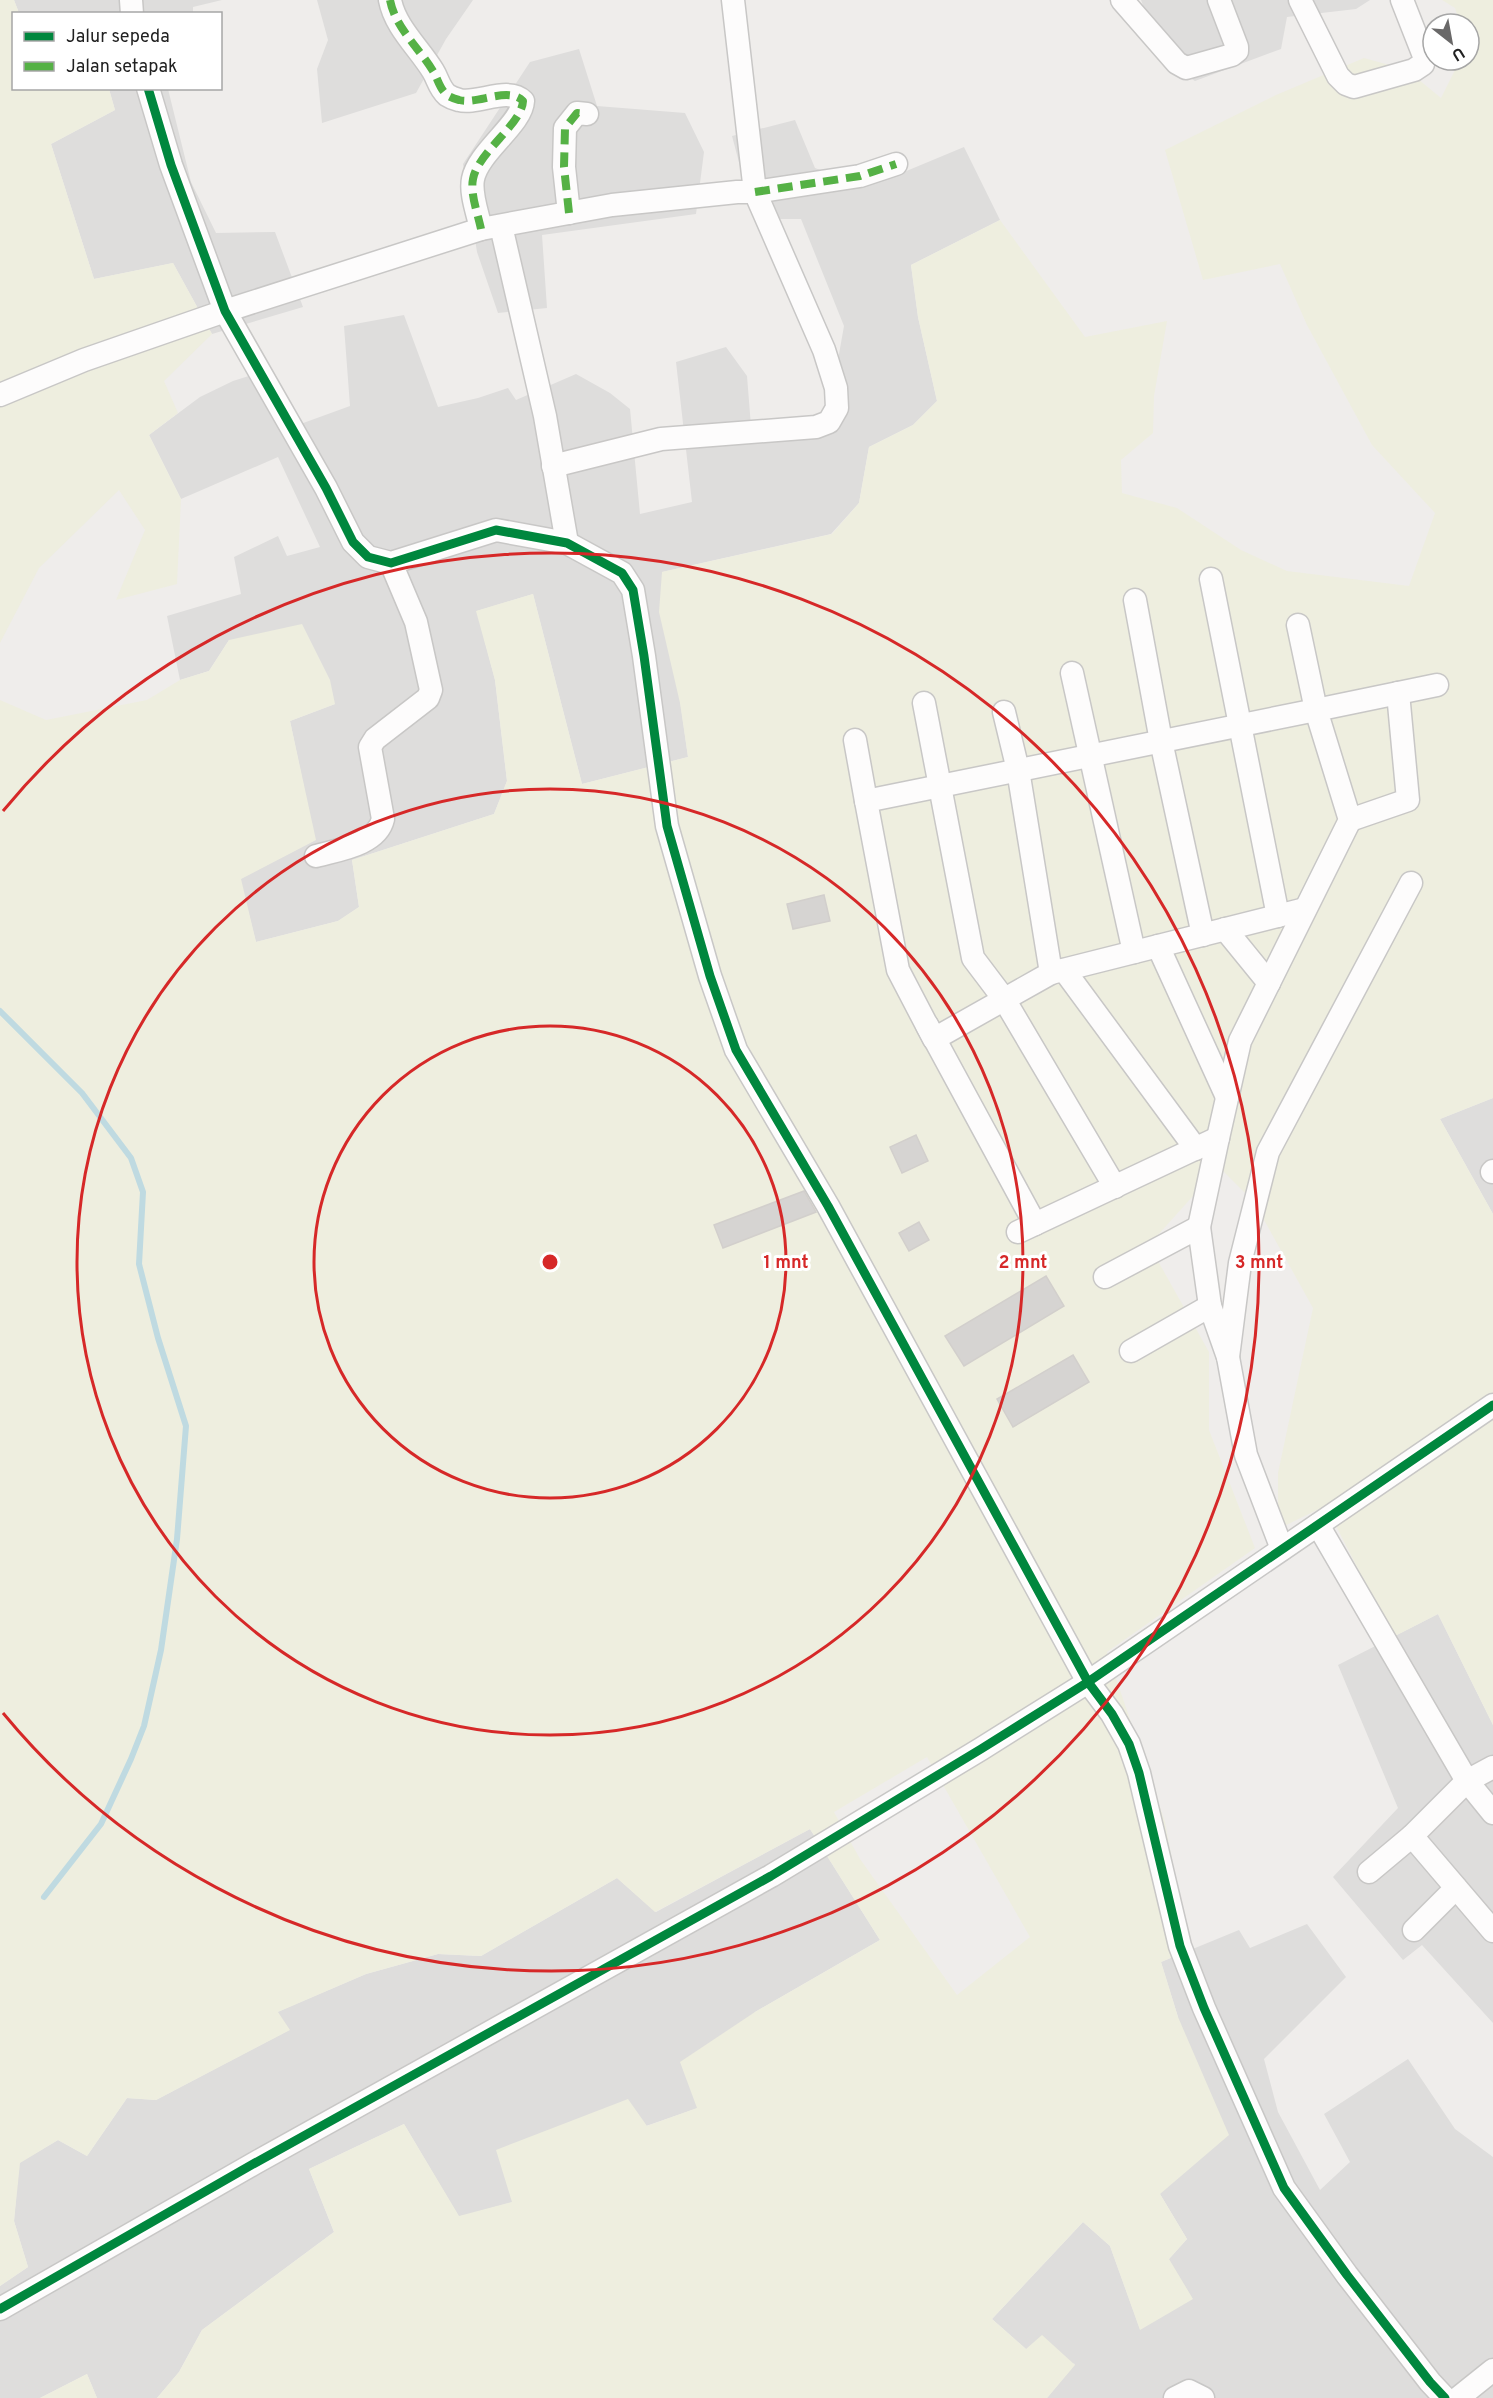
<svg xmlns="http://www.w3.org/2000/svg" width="1493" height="2398" viewBox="0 0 1493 2398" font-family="Overpass,sans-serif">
<rect width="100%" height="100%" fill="#efedeb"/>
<g fill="#dedddc">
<polygon points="14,0 222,0 193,7 193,14 19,13"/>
<polygon points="317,0 473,0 446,39 416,93 322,123 317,69 328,40"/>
<polygon points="1141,0 1370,0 1356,9 1287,17 1281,49 1195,81 1164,61"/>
<polygon points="579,49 597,106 685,113 704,152 696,214 542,235 547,308 498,313 477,252 463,164 530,62"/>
<polygon points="109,89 168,89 191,182 216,233 275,232 303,307 212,334 173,263 94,279 51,144 115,110"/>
<polygon points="795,120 815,168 855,183 880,182 964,147 1000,220 911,265 918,317 937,401 913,425 869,447 859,503 831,534 662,572 688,757 582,784 533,594 477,611 495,680 507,781 494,814 352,860 359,907 338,921 256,942 240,879 315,840 290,721 335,704 229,640 209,671 180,680 167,616 241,594 234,557 278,536 287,556 320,547 278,457 181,499 149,435 200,397 233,381 252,375 284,430 350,406 344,326 404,315 438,407 478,398 508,388 516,400 576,374 610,393 630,409 640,514 692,502 676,362 726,347 747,376 752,439 802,440 842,420 834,382 844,326 801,219 754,219 732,136"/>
<polygon points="1493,1098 1493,1214 1440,1119"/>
<polygon points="1438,1614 1493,1725 1493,2023 1422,1945 1403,1960 1333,1877 1398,1808 1338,1665"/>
<polygon points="810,1829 880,1940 755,2012 698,2108 646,2126 513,2202 459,2217 404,2124 309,2169 334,2232 202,2330 179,2372 157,2398 97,2398 87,2374 40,2398 0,2398 0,2286 28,2267 14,2221 19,2163 58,2140 87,2156 127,2098 156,2100 289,2030 277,2012 366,1974 438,1954 481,1956 617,1878 656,1912"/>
<polygon points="1307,1924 1346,1977 1264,2059 1278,2112 1320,2190 1350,2162 1324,2114 1408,2059 1455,2129 1493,2157 1493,2398 1047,2398 1075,2364 1026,2349 992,2319 1083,2222 1110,2246 1140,2329 1169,2259 1187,2239 1160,2194 1178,2017 1161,1962 1239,1930 1250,1948"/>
</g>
<g fill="#eeeedf" fill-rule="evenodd">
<polygon points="0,0 14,0 19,13 14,14 14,88 109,89 115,110 51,144 94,279 173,263 212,334 164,381 178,413 149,435 181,499 177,584 116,600 145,530 119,490 39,568 0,643"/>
<path d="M1442,0h51v1098l-53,21 53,95v511l-55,-111 -45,23 -57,-111 -17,-17 -41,20v-56l35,-165 -59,-106 -35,-35 -70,78 60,107v78l46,118 -148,104 58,170 24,128 -28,12 17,55 51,118 -69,59 27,45 -18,20 24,40 -53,31 -30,-84 -27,-24 -91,97 34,30 16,-14 33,30 -28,33h-890l22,-26 23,-42 132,-98 -25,-63 95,-45 55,92 53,-14 -16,-52 132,-51 19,27 50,-18 -17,-46 75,-50 125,-72 -70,-111 -155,83 -38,-34 -136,78 -43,-2 -72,20 -88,38 12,18 -134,70 -29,-2 -40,58 -29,-16 -38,23 -6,58 14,46 -28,19v-1586l46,20 101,-20 33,-20 29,-9 20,-31 73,-16 28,56 5,24 -45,17 26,119 -75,39 15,63 82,-21 21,-14 -7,-47 142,-46 13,-33 -12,-101 -19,-69 57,-17 49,190 106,-27 -8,-54 -21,-91 3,-40 170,-38 27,-31 10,-56 44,-22 24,-24 -19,-84 -7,-52 89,-45 85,117 82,-16 -13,75 -1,37 -32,27 1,33 55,15 64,42 46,21 122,15 26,-73 -63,-68 -65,-120 -27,-61 -77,16 -38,-130 111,-55 88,-37 43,12 34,28 19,-38h9v-36h-9l-5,-16zM927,1757l103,180 -73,58 -97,-136 -26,-47z"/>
<polygon points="87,2374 97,2398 40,2398"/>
</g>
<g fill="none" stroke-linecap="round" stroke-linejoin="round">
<polyline stroke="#bfdae1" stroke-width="6" points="0,1011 82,1093 131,1158 143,1192 139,1264 158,1338 186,1426 177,1539 161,1650 144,1726 131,1759 101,1824 44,1897"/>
</g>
<g fill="#d6d4d2" stroke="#d2cfcc" stroke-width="1.5">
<polygon points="824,895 830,921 793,929 787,904"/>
<polygon points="916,1135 928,1161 902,1173 890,1147"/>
<polygon points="804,1191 816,1212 723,1248 714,1225"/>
<polygon points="919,1222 929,1240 909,1251 899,1233"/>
<polygon points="1046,1276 1064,1306 964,1366 945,1336"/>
<polygon points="1073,1355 1089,1382 1013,1427 997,1399"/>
</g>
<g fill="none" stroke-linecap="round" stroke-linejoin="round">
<defs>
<g id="street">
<polyline points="131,0 132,14"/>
<path d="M390,0c5,27 29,48 43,71 5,8 6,17 14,24 3,2 8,4 12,5 18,5 49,-14 64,1 -1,23 -45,51 -50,78 -3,15 5,35 8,50"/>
<polyline points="733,0 755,192 860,176 896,164"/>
<polyline points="1122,0 1177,63 1186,68 1232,55 1237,51 1237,47 1219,0"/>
<polyline points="1300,0 1338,76 1346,84 1354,87 1414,70 1423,64 1424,56 1402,0"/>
<polyline points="148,88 171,165 225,311 326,488 353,542 368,557 391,563 496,530 567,543 622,573 633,590 644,656 667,826 710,976 736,1050 828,1206 1088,1682 1112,1714 1129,1744 1139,1773 1180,1946 1204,2008 1284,2188 1347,2275 1430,2382 1445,2398"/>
<polyline points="569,213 564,167 565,128 577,113 587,114"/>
<polyline points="501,226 545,416 567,543"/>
<polyline points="0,395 84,360 225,311 481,229 612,205 737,192 755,192 824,350 836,388 837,408 829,422 816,427 661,439 553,466"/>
<polyline points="1211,579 1278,916"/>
<polyline points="1135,600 1161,741 1203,935"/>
<polyline points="1298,625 1316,710 866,801 898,970 934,1039 1051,973 1305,909"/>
<polyline points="1072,673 1134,952"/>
<polyline points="924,703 973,958 1004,999 1115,1187"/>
<polyline points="1004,712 1018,770 1051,973"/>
<polyline points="855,740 866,801"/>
<polyline points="1350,820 1408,800 1398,693"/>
<path d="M316,856c21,-6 61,-11 67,-37l-13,-72 5,-8 53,-41 3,-8 -15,-68 -25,-59"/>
<polyline points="1225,929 1269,983"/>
<polyline points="1158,946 1227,1097"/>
<polyline points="1064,970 1196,1149"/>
<polyline points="927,1025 1035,1224"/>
<polyline points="1218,1138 1240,1041 1350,820 1316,710 1437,685"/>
<polyline points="1492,1172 1493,1171"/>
<polyline points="1018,1232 1218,1138 1199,1227"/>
<polyline points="1105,1277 1199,1227 1210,1306"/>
<polyline points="1131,1351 1210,1306 1228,1357 1246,1455 1282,1549"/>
<polyline points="1228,1357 1240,1263 1268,1152 1411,883"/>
<polyline points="1318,1525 1467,1781 1493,1813"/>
<polyline points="1412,1836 1493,1931"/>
<polyline points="1369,1872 1412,1836 1467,1781 1493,1767"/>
<polyline points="1414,1930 1456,1888"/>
<polyline points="0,2309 255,2163 771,1876 981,1749 1088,1682 1493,1405"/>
<polyline points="1175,2398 1189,2391 1203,2398"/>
<polyline points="1458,2398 1493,2370"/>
</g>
</defs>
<use href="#street" stroke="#c8c7c6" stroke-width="25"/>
<use href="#street" stroke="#fdfcfc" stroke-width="22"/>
<g stroke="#55b145" stroke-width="8" stroke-dasharray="15 8" stroke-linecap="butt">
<path d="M390,0c5,27 29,48 43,71 5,8 6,17 14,24 3,2 8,4 12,5 18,5 49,-14 64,1 -1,23 -45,51 -50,78 -3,15 5,35 8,50"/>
<polyline points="755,192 860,176 896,164"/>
<polyline points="569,213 564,167 565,128 577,113 587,114"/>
</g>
<defs>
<g id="cycleway">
<polyline points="148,88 171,165 225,311 326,488 353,542 368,557 391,563 496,530 567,543 622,573 633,590 644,656 667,826 710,976 736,1050 828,1206 1088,1682 1112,1714 1129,1744 1139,1773 1180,1946 1204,2008 1284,2188 1347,2275 1430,2382 1445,2398"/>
<polyline points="0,2309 255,2163 771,1876 981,1749 1088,1682 1493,1405"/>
</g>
</defs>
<use href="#cycleway" stroke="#fff" stroke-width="13"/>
<use href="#cycleway" stroke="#00873e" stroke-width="9"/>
</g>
<g fill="none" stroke="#d62828" stroke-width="3">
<circle cx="550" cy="1262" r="236"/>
<circle cx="550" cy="1262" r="473"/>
<path d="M3 811A709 709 0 1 1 3 1713"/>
</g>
<circle cx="550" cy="1262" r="9" fill="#d62828" stroke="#fff" stroke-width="3"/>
<g font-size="18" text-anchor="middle" font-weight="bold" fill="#d62828" stroke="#fff" stroke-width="6" stroke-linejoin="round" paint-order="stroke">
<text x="786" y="1268">1 mnt</text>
<text x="1023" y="1268">2 mnt</text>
<text x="1259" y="1268">3 mnt</text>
</g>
<rect x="12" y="12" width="210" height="78" fill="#ffffff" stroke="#a6a6a6" stroke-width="1.5"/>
<rect x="24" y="32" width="30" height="9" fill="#00873e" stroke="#a6a6a6" stroke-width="1.5"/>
<text x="66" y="42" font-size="18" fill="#212121">Jalur sepeda</text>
<rect x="24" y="62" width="30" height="9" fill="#55b145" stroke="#a6a6a6" stroke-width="1.5"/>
<text x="66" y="72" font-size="18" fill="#212121">Jalan setapak</text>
<g transform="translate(1451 42) rotate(149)"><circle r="28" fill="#ffffff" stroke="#a6a6a6" stroke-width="1.5"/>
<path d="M0-4.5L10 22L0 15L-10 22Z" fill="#696868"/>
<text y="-9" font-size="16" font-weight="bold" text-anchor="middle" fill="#212121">U</text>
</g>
</svg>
